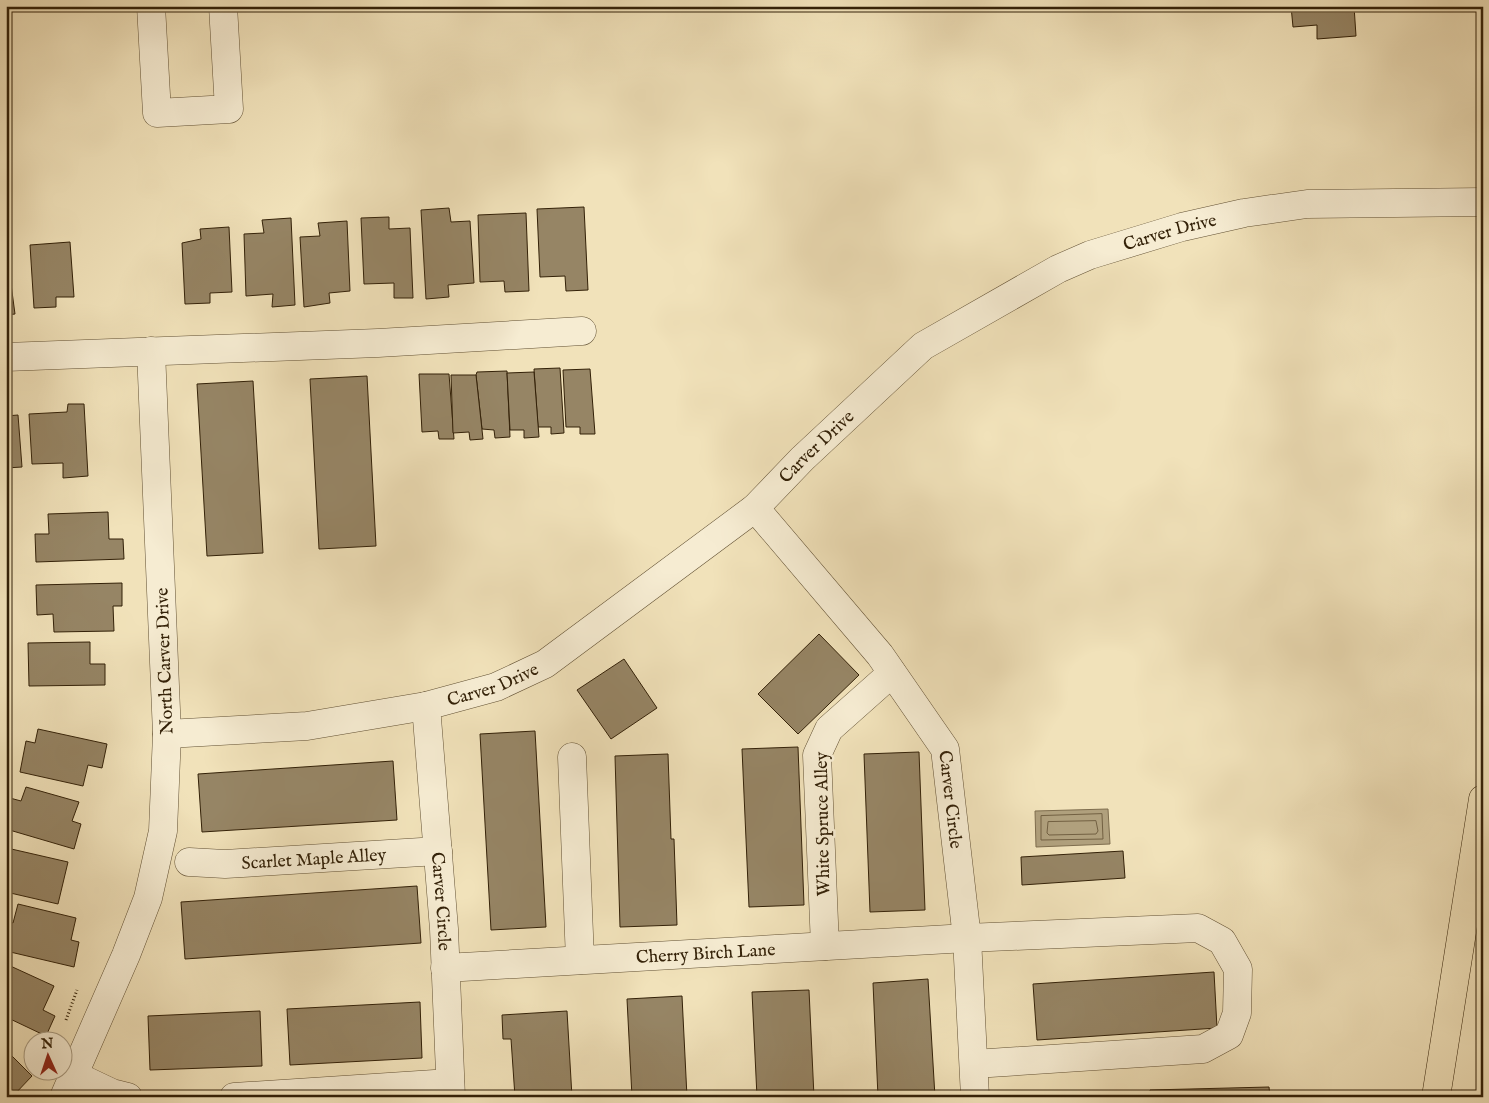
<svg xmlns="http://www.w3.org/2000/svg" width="1489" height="1103" viewBox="0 0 1489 1103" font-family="'IM FELL English',serif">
<rect width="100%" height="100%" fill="#f1e2ba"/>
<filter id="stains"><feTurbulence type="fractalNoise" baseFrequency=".004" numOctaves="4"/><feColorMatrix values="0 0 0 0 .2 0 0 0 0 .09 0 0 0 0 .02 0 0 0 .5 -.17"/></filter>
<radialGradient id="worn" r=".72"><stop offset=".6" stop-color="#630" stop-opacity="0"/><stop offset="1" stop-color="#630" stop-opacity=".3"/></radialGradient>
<polygon fill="#b0a07d" stroke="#7e6d4e" points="1108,809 1110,844 1036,847 1035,811"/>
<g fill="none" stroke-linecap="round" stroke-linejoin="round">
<g stroke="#726042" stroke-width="1">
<polygon points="1102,814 1103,839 1041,840 1041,816"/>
<polygon points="1096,821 1098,831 1096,834 1049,835 1047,833 1048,822"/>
</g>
</g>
<g fill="#968565" stroke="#332108">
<polygon points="1291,6 1354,6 1356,36 1317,39 1317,25 1293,27"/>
<polygon points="584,207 588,290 566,291 565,276 540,277 537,209"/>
<polygon points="449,208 451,222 470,221 474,283 448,285 449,297 426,299 421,210"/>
<polygon points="526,213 529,291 505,292 504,281 480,282 478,215"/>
<polygon points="389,217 389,229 410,228 413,298 394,298 394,283 364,284 361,218"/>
<polygon points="291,218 295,305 272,307 273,294 246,296 244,234 264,233 262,220"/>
<polygon points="347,221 350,291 329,293 330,303 304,307 300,237 320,236 318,223"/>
<polygon points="229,227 232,292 210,293 210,303 185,304 182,243 201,239 200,229"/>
<polygon points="70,242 74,297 56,297 56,307 34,308 30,245"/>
<polygon points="6,247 15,314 6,315"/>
<polygon points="560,368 564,433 551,434 551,427 538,427 534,369"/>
<polygon points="590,369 595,434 580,434 580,427 566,427 563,370"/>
<polygon points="507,371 510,437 495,438 494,430 482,429 476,375 477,372"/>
<polygon points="534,372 539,437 524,438 524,430 510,430 507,373"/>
<polygon points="419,374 449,374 454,439 439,439 438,431 422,432"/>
<polygon points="451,375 476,375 483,439 470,440 469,432 453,433"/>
<polygon points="367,376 376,546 319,549 310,379"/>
<polygon points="253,381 263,553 207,556 197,384"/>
<polygon points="68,404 84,404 88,476 63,478 63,463 32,464 29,414 67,412"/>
<polygon points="18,415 22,467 6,468 6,416"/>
<polygon points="108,512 109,539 123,539 124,559 36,562 35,534 49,534 48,514"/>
<polygon points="122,583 122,606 113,606 114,631 54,632 53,614 37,615 36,585"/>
<polygon points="819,634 859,675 798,734 758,694"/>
<polygon points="90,642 90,664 105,664 105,685 29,686 28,643"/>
<polygon points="624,659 657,708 611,739 577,690"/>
<polygon points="38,729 107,744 102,768 88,765 83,786 20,772 26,741 35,743"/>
<polygon points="535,731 546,927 491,930 480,734"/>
<polygon points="798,747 804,905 749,907 742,749"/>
<polygon points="919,752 925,910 870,912 864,754"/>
<polygon points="668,754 671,839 674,839 677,925 620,927 615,756"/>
<polygon points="393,761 397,820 202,832 198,774"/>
<polygon points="26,787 79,802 72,821 81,824 74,849 6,829 6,811 10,798 21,801"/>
<polygon points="7,848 68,862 58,904 6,892"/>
<polygon points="1123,851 1125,878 1022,885 1021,857"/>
<polygon points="417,886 421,943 185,959 181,902"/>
<polygon points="18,904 76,918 71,940 79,942 74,967 6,951 6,921 13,923"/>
<polygon points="6,964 54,986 43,1010 55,1016 46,1036 6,1017"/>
<polygon points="1214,972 1217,1028 1037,1040 1033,984"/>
<polygon points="928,979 935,1097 878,1097 873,983"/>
<polygon points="809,990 814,1097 757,1097 752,992"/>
<polygon points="682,996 687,1097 632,1097 627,999"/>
<polygon points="420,1002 422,1058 290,1065 287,1009"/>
<polygon points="260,1011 262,1066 150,1070 148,1016"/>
<polygon points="567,1011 572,1097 515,1097 511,1039 503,1039 502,1015"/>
<polygon points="6,1050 32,1076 13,1096 6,1089"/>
<polygon points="1269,1087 1270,1097 1150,1097 1150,1090"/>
<polygon points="1135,1094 1136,1097 1066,1097"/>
</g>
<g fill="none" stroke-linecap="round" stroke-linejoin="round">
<defs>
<g id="minor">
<polyline points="151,6 157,113 229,109 223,6"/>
<polyline points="6,357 378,343 582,331"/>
<path id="s1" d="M755,508l125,147 65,94 22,189 8,159"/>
<path id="s2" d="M426,706l18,223 7,168"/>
<path id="s3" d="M167,734l140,-8 119,-20 70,-19 49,-23 210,-156 47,-49 121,-113 135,-77 32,-14 92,-28 62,-14 63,-9 176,-2"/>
<polyline points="572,757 580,960"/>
<path id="s4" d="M189,862l36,2 213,-13"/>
<polyline points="825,946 817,755 829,729 892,673"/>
<path id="s5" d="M445,968l522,-30 231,-10 24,13 16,28 -1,44 -8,22 -26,14 -229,15"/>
<polyline points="74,1075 112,1093 128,1097"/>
<polyline points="64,1097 126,955 148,898 163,831 167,734 151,351"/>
<polyline points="234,1097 450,1083"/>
</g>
<polyline id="highway" points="1436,1097 1483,799"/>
</defs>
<use href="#minor" stroke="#625134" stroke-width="29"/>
<use href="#highway" stroke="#332108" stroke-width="29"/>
<polyline stroke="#332108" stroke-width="3" stroke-dasharray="1 2.5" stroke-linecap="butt" points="66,1020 77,990"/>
<use href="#minor" stroke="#f6ecd2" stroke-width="28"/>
<use href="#highway" stroke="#f1e2ba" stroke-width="28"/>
</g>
<g text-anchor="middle" stroke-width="5" stroke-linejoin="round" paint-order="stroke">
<g font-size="18" fill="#332108" stroke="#f6ecd2">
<text dy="6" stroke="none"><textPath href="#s3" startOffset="1156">Carver Drive</textPath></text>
<text dy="6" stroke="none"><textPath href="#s3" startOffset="736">Carver Drive</textPath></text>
<text transform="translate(164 661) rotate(-92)" y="6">North Carver Drive</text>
<text dy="6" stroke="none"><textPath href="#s3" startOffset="331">Carver Drive</textPath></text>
<text dy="6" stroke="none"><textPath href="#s1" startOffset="358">Carver Circle</textPath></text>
<text transform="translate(822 824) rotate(-91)" y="6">White Spruce Alley</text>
<text dy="6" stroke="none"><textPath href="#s4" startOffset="125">Scarlet Maple Alley</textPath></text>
<text dy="6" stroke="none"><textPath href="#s2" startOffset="196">Carver Circle</textPath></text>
<text dy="6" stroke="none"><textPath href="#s5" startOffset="261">Cherry Birch Lane</textPath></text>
</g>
</g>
<rect width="1489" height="1103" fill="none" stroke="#f1e2ba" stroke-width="25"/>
<rect x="8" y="8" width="1474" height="1088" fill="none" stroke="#332108" stroke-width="2.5"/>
<rect x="12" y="12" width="1464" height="1078" fill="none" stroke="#332108"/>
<g transform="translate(48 1056) rotate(357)"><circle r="24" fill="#f6ecd2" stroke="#a89b81"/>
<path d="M0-4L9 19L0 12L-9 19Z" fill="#8f2418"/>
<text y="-8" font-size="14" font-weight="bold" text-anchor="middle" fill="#332108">N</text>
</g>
<rect width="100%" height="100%" filter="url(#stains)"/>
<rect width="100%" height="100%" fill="url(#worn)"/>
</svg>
